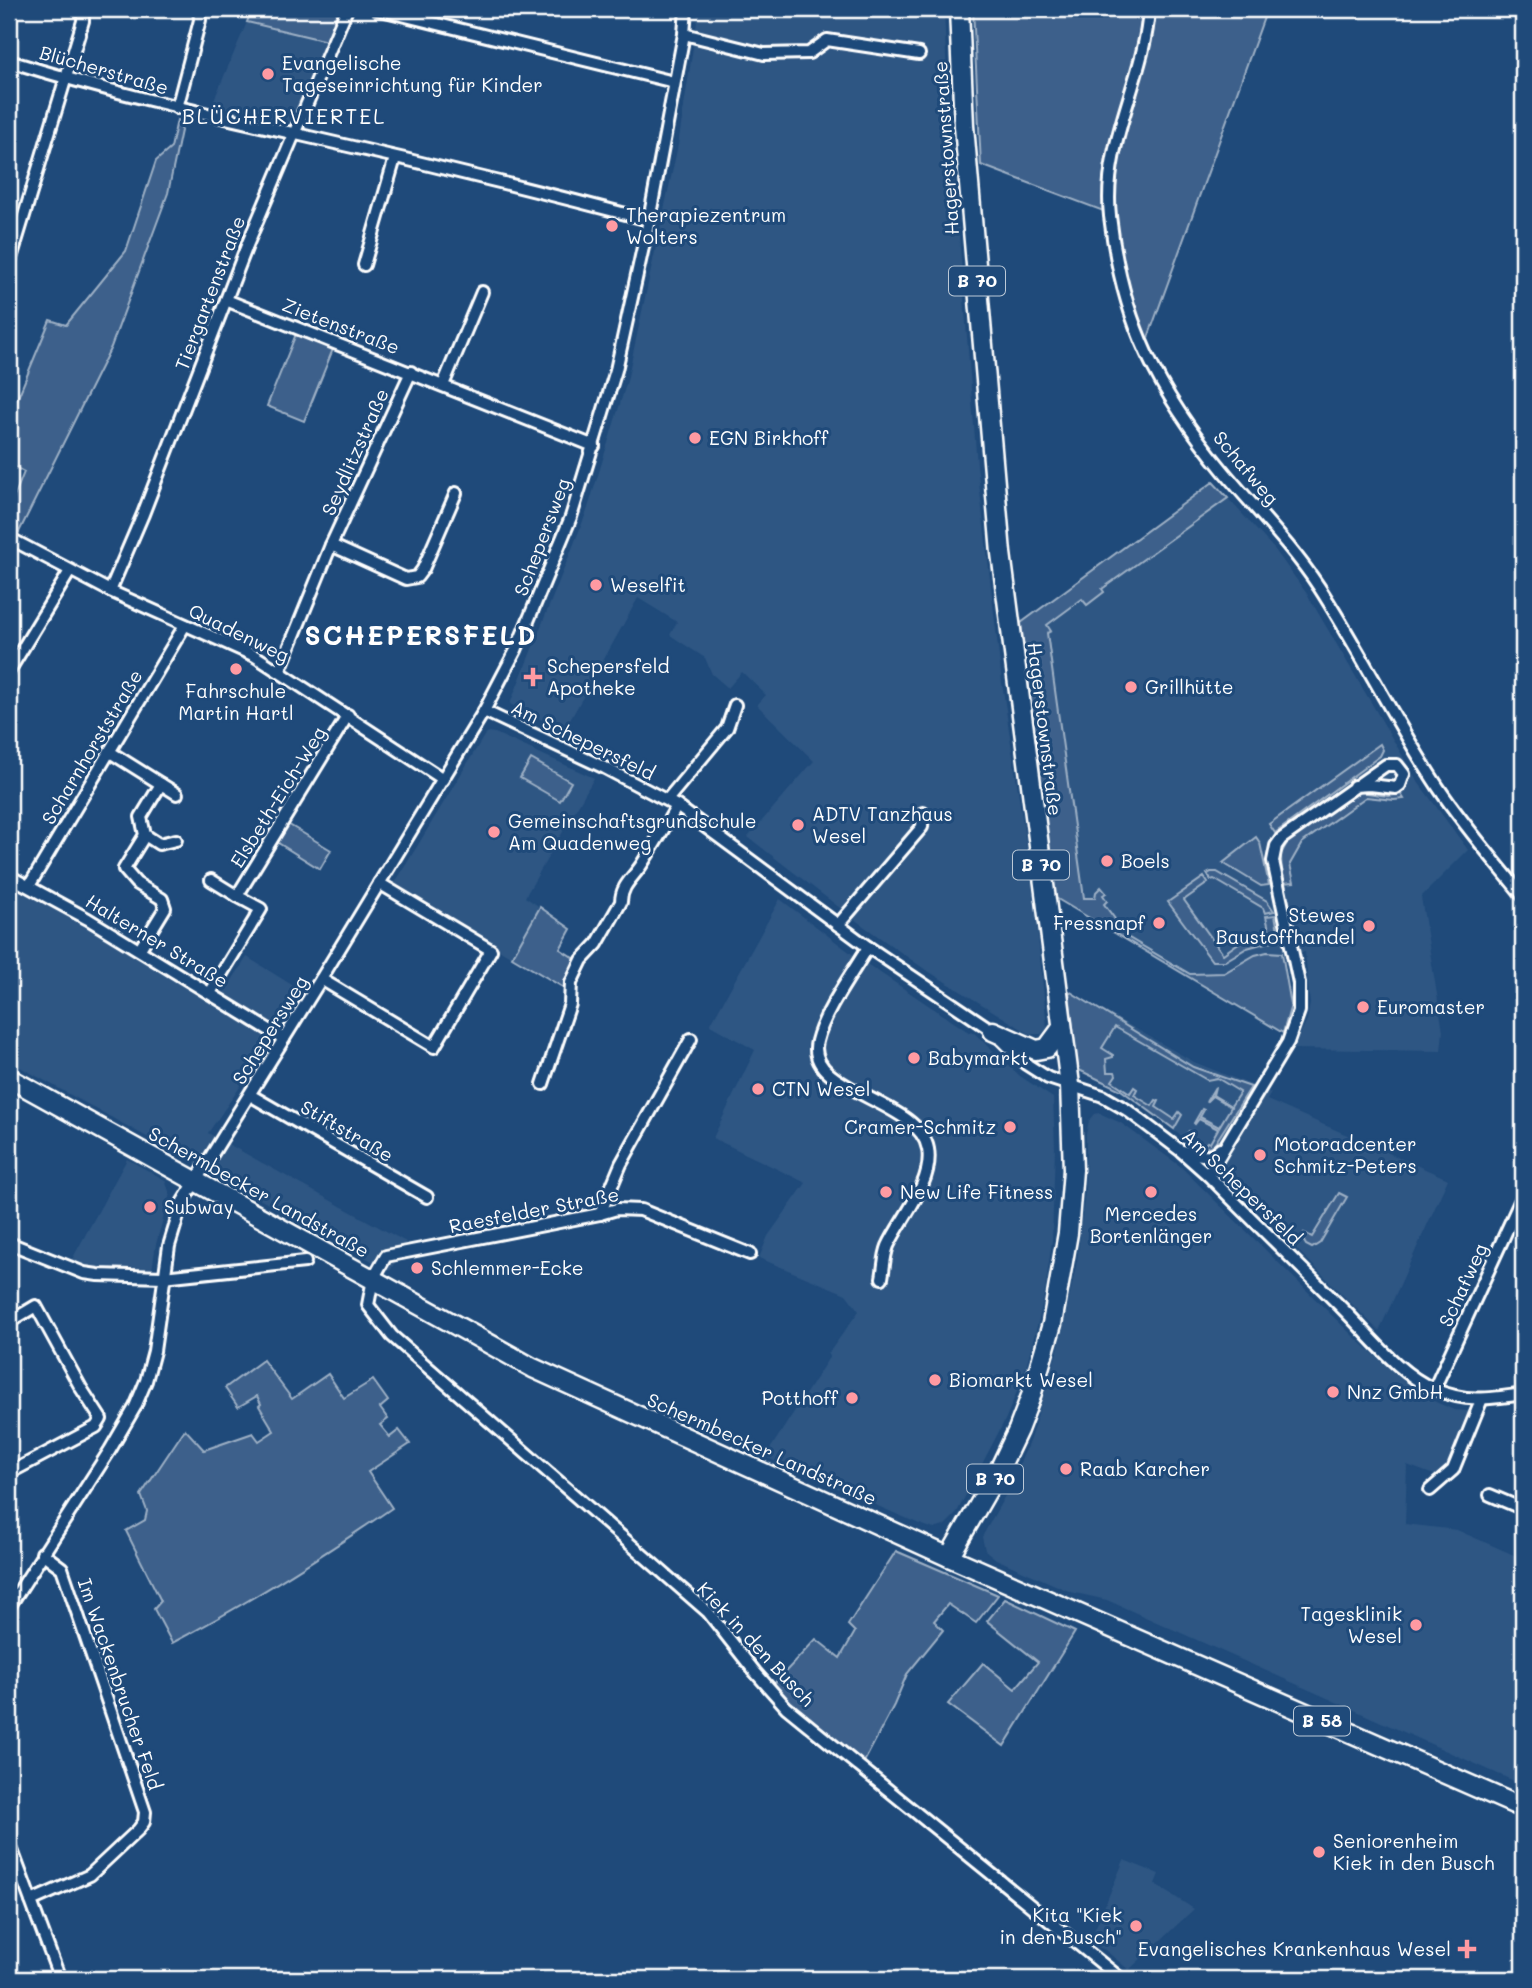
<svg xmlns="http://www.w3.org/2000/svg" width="1532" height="1988" viewBox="0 0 1532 1988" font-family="Mali,sans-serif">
<rect width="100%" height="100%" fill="#1f4a7a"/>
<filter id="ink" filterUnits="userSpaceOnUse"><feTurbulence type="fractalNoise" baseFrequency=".0143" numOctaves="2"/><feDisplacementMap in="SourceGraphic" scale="14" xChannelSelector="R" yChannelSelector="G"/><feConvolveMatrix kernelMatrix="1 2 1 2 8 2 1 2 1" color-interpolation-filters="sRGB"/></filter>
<g filter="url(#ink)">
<g fill="#2e5683">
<polygon points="699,9 944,9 947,81 977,465 1002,683 1035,904 1047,1028 1041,1034 1030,1034 923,968 862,925 748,837 814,761 757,705 766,695 742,672 728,688 712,674 705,658 670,635 677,622 638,598 564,731 510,704 587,511 627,381 678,145"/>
<polygon points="247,22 327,41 291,121 288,123 211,107"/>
<polygon points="1213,482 1275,550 1307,594 1418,782 1468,850 1421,897 1443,1031 1441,1051 1293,1049 1307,1020 1310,1004 1305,952 1267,952 1255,955 1224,973 1190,974 1060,898 1021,623"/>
<polygon points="488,732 495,733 594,778 525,897 540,907 512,957 393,886 484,736"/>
<polygon points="9,886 83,924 216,1005 247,957 300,990 240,1087 208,1133 406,1242 390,1271 9,1061"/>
<polygon points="780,899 852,954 970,1033 972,1031 1020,1076 1053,1098 1055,1148 1052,1241 1045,1291 1039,1319 1023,1377 1006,1418 956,1514 944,1526 934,1529 917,1523 765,1457 830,1356 828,1354 859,1311 846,1294 759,1258 768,1236 806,1183 713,1138 755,1050 710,1025"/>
<polygon points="1069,991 1194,1062 1271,1093 1267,1100 1448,1179 1379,1331 1206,1159 1207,1156 1121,1090 1080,1071"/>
<polygon points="1099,1113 1121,1123 1180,1166 1352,1335 1408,1385 1422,1396 1454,1410 1468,1411 1469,1420 1449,1469 1434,1475 1407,1465 1405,1524 1457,1530 1523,1559 1523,1785 1107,1600 1071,1592 996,1559 985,1550 982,1537 1011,1485 1030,1439 1059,1346 1077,1261 1085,1190 1086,1134 1089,1121 1095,1114"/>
<polygon points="127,1159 165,1180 170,1194 156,1244 152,1270 150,1273 86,1270 70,1263"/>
<polygon points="1124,1860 1159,1874 1155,1884 1194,1909 1129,1970 1105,1950 1089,1943"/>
</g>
<g fill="#3c618b" stroke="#9eb0c5" stroke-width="2">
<polygon points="252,9 338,9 327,41 247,22"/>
<polygon points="973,9 1146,9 1106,212 981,165"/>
<polygon points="1152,9 1267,9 1145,346 1125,286 1112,212 1115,166"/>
<polygon points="177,120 183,121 168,193 111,347 19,532 9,526 9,510 24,472 9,464 9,419 50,320 66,325 126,251 156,161 171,148"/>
<polygon points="296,334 333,349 304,421 267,406"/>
<polygon points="1213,482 1228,498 1102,589 1104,592 1087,605 1082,599 1047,625 1051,631 1047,633 1084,898 1095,898 1096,892 1101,887 1106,893 1103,895 1107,901 1104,904 1129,938 1190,974 1224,973 1255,955 1267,952 1282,953 1291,1005 1283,1033 1054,897 1021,623"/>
<polygon points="1380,744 1383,750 1380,756 1275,833 1269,824"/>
<polygon points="531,759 571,782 560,801 520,778"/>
<polygon points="1360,792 1388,796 1401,794 1404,799 1394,800 1366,797 1302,843 1290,864 1294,882 1282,883 1281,854 1288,841 1354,794"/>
<polygon points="286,823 331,850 320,869 275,841"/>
<polygon points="1256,837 1260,843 1269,885 1261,886 1223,863"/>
<polygon points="1211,872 1217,872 1267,901 1274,911 1265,913 1263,908 1214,879 1211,880 1207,874"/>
<polygon points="1204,877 1208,883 1184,900 1223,954 1240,942 1270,934 1266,916 1275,915 1279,935 1272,941 1247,948 1225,961 1212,961 1168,902"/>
<polygon points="540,907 571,929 560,949 577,960 566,989 512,957"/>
<polygon points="1069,991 1193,1067 1251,1087 1214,1145 1201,1149 1184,1137 1189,1131 1191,1132 1188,1138 1203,1147 1207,1142 1210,1143 1218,1129 1199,1119 1195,1124 1194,1123 1202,1109 1204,1110 1200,1117 1219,1127 1231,1107 1212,1096 1206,1102 1215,1087 1213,1095 1231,1106 1240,1092 1217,1078 1207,1080 1115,1027 1102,1048 1113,1055 1113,1057 1106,1059 1107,1072 1115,1072 1116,1075 1112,1081 1130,1093 1134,1087 1137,1089 1134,1095 1152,1106 1156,1100 1159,1101 1156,1107 1174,1119 1179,1112 1182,1115 1174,1129 1121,1090 1077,1069"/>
<polygon points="1339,1193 1347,1197 1320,1243 1312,1248 1306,1245 1302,1238 1304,1233 1312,1237"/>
<path d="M263,1360l29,39 36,-25 16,24 29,-18 15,21 -8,7 8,11 -8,6 10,12 9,-7 11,14 -42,28 24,36c-71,49 -143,95 -220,135l-18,-34 7,-8 -35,-70 19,-11 2,-9 -6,-16 44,-66 19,21 49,-17 6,8 15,-10 -15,-25 2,-2 -4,-8 -19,11 -13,-19z"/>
<polygon points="896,1551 998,1595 976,1623 948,1604 934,1621 943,1630 907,1674 894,1705 863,1764 791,1707 771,1687 816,1639 840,1658 855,1632 848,1625"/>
<polygon points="1005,1599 1075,1632 1004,1746 948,1704 983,1663 1015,1689 1038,1662 987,1621"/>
</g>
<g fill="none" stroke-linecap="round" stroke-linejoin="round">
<defs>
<g id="street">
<polyline points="377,9 674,82"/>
<path d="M1149,9c-4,69 -47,135 -39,207 12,106 47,175 115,257 32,38 66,72 94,114 42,65 76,135 119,200 26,39 56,73 85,109"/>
<polyline points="684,34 764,54 809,53 827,40 919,54"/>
<path d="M9,61c93,29 188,51 283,72 120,27 239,56 357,87"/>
<polyline points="177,108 200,20 199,9"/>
<polyline points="9,265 83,21 83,9"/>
<polyline points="364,265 395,158"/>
<polyline points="226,300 594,446"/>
<polyline points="443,385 482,292"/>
<polyline points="9,538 110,591 255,656 443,779"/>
<polyline points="331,545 406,579 417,577 423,569 456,493"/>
<polyline points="110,591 143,514 248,243 347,9"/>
<polyline points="280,670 331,545 411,372"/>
<polyline points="9,671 70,571"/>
<path d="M484,711l121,57 72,38 191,141 125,84 33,33 22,14 55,18 24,14 54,41 27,24c45,46 92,91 137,136 27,27 54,63 89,78 33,14 55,10 89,5"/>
<polyline points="110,752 161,784 141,817 145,835 124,869 136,883 162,899 165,908 140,949"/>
<polyline points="161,784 177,794"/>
<polyline points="667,800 727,728 735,705"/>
<polyline points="145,835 159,844 176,840"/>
<polyline points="9,876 88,919 284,1039"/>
<polyline points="211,880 237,896"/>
<polyline points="29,886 185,625"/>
<polyline points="838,925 922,827 923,813"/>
<path d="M868,947c-16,27 -44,65 -51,94 -13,51 102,58 111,108 6,33 -27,69 -40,97 -4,10 -4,22 -6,32"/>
<polyline points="321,979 434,1047 491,950 379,883"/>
<polyline points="210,993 261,909 237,896 348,715"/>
<path d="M543,1084l27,-80 1,-21 11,-23 15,-16 24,-42c0,-17 13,-25 21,-38 12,-19 24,-39 35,-58"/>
<polyline points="250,1095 427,1197"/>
<path d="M1183,1151c13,3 27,9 37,-2"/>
<polyline points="1208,1175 1288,1042 1299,1011 1299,983 1273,861 1276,846 1281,839 1386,765 1397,765 1404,774 1400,785 1396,788 1370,785 1354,786"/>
<polyline points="600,1214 621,1164 691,1039"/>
<polyline points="9,1243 84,1273 98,1275 163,1277 305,1262"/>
<polyline points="750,1254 641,1210 617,1209 600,1214 386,1256 373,1279 368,1305 392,1336 708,1612 755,1672 786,1707 1121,1979"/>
<polyline points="9,1322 36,1306 81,1388 101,1419 96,1427 9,1473"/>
<polyline points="1434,1389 1523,1195"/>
<polyline points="1430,1490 1453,1470 1481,1401"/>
<polyline points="1490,1495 1523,1509"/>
<polyline points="9,1607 110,1450 135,1407 146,1381 154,1351 169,1246 182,1203 321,979 484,711 516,650 571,517 616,370 649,220 684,34 686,9"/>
<polyline points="9,1842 60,1979"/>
<polyline points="31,1901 90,1875 138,1830 144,1822 145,1812 62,1568 42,1553"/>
</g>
<g id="primary">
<polyline points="993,1031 1036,1050 1047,1048 1061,1029"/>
<polyline points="9,1078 533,1368 949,1557 1523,1808"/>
<polyline points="949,1557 998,1472 1018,1430 1031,1396 1052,1324 1068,1233 1073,1170 1070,1085 1001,553 964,126 959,9"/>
</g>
</defs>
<use href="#street" stroke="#fff" stroke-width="16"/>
<use href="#primary" stroke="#fff" stroke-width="23"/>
<use href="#street" stroke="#1f4a7a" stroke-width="10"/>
<use href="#primary" stroke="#1f4a7a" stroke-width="18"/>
</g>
</g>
<g fill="#ff9aa2" stroke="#1f4a7a" stroke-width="2.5">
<circle cx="268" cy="74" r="7"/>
<circle cx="612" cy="226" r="7"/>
<circle cx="695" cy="438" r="7"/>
<circle cx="596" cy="585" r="7"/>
<circle cx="236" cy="669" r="7"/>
<path d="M529.5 666.5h7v7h7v7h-7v7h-7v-7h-7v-7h7z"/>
<circle cx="1131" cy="687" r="7"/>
<circle cx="798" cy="825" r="7"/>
<circle cx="494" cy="832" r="7"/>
<circle cx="1107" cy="861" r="7"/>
<circle cx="1159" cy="923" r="7"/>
<circle cx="1369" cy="926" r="7"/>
<circle cx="1363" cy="1007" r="7"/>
<circle cx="914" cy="1058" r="7"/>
<circle cx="758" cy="1089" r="7"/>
<circle cx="1010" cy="1127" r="7"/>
<circle cx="1260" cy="1155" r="7"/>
<circle cx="886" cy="1192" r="7"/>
<circle cx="1151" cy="1192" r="7"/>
<circle cx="150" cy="1207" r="7"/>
<circle cx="417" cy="1268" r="7"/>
<circle cx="935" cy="1380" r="7"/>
<circle cx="1333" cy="1392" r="7"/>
<circle cx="852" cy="1398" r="7"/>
<circle cx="1066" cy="1469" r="7"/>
<circle cx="1416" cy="1625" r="7"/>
<circle cx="1319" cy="1852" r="7"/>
<circle cx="1136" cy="1926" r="7"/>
<path d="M1463.5 1938.5h7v7h7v7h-7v7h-7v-7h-7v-7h7z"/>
</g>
<g text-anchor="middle" stroke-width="6" stroke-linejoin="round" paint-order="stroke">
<g fill="#1f4a7a" stroke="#bcc9d7" stroke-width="2">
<rect x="949" y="266.5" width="56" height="29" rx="5"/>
<rect x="1013" y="850.5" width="56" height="29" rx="5"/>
<rect x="967" y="1464.5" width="56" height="29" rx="5"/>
<rect x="1294" y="1706.5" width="56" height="29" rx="5"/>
</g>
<g font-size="18" font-weight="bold" fill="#fff">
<text x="977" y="287">B 70</text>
<text x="1041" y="871">B 70</text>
<text x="995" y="1485">B 70</text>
<text x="1322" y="1727">B 58</text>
</g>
<g font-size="19" fill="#fff" stroke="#1f4a7a" text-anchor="start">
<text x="282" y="70">Evangelische<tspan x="282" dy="22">Tageseinrichtung für Kinder</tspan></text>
<text x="626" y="222">Therapiezentrum<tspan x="626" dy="22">Wolters</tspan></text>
<text x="709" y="445">EGN Birkhoff</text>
<text x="610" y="592">Weselfit</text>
<text x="547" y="673">Schepersfeld<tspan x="547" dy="22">Apotheke</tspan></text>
<text x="1145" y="694">Grillhütte</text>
<text x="236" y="698" text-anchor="middle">Fahrschule<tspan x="236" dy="22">Martin Hartl</tspan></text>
<text x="812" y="821">ADTV Tanzhaus<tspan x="812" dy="22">Wesel</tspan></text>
<text x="508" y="828">Gemeinschaftsgrundschule<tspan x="508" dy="22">Am Quadenweg</tspan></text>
<text x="1121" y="868">Boels</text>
<text x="1355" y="922" text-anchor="end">Stewes<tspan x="1355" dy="22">Baustoffhandel</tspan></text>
<text x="1145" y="930" text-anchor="end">Fressnapf</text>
<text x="1377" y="1014">Euromaster</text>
<text x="928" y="1065">Babymarkt</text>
<text x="772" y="1096">CTN Wesel</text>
<text x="996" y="1134" text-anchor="end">Cramer-Schmitz</text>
<text x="1274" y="1151">Motoradcenter<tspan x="1274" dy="22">Schmitz-Peters</tspan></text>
<text x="900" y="1199">New Life Fitness</text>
<text x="164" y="1214">Subway</text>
<text x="1151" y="1221" text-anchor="middle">Mercedes<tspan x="1151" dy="22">Bortenlänger</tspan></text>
<text x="431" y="1275">Schlemmer-Ecke</text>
<text x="949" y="1387">Biomarkt Wesel</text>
<text x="1347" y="1399">Nnz GmbH</text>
<text x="838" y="1405" text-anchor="end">Potthoff</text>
<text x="1080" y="1476">Raab Karcher</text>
<text x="1402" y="1621" text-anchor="end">Tagesklinik<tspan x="1402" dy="22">Wesel</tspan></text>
<text x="1333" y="1848">Seniorenheim<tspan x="1333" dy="22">Kiek in den Busch</tspan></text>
<text x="1122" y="1922" text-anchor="end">Kita "Kiek<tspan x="1122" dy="22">in den Busch"</tspan></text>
<text x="1451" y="1956" text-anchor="end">Evangelisches Krankenhaus Wesel</text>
</g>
<g font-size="19" fill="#fff" stroke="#1f4a7a">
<text transform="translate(104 70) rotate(16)" y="7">Blücherstraße</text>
<text transform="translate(946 148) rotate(-94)" y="7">Hagerstownstraße</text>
<text transform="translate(210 293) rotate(-69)" y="7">Tiergartenstraße</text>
<text transform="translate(341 326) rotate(21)" y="7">Zietenstraße</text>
<text transform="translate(355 452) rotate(-66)" y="7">Seydlitzstraße</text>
<text transform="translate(1246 468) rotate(50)" y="7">Schafweg</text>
<text transform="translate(542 537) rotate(-69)" y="7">Schepersweg</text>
<text transform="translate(239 633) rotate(26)" y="7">Quadenweg</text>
<text transform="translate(1045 729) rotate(83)" y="7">Hagerstownstraße</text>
<text transform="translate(583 740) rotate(26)" y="7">Am Schepersfeld</text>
<text transform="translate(92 747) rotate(-59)" y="7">Scharnhorststraße</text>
<text transform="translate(278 797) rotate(-58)" y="7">Elsbeth-Eich-Weg</text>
<text transform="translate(157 941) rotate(31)" y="7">Halterner Straße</text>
<text transform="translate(270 1030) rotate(-58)" y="7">Schepersweg</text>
<text transform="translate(347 1131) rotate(30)" y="7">Stiftstraße</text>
<text transform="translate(1242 1187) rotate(44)" y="7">Am Schepersfeld</text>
<text transform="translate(259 1192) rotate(29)" y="7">Schermbecker Landstraße</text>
<text transform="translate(534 1210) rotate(-11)" y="7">Raesfelder Straße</text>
<text transform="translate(1463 1285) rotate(-65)" y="7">Schafweg</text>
<text transform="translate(762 1449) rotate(24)" y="7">Schermbecker Landstraße</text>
<text transform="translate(756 1644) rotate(47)" y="7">Kiek in den Busch</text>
<text transform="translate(120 1684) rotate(71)" y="7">Im Wackenbrucher Feld</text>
</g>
<g font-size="21" letter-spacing="2" fill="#fff" stroke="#1f4a7a">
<text x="284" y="124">BLÜCHERVIERTEL</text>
</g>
<g font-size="26" font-weight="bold" letter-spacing="2" fill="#fff" stroke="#1f4a7a">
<text x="421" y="645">SCHEPERSFELD</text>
</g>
</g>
<rect width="1532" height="1988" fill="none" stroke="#1f4a7a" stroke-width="35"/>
<rect x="18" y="18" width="1497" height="1953" fill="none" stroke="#fff" stroke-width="2.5" filter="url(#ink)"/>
</svg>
